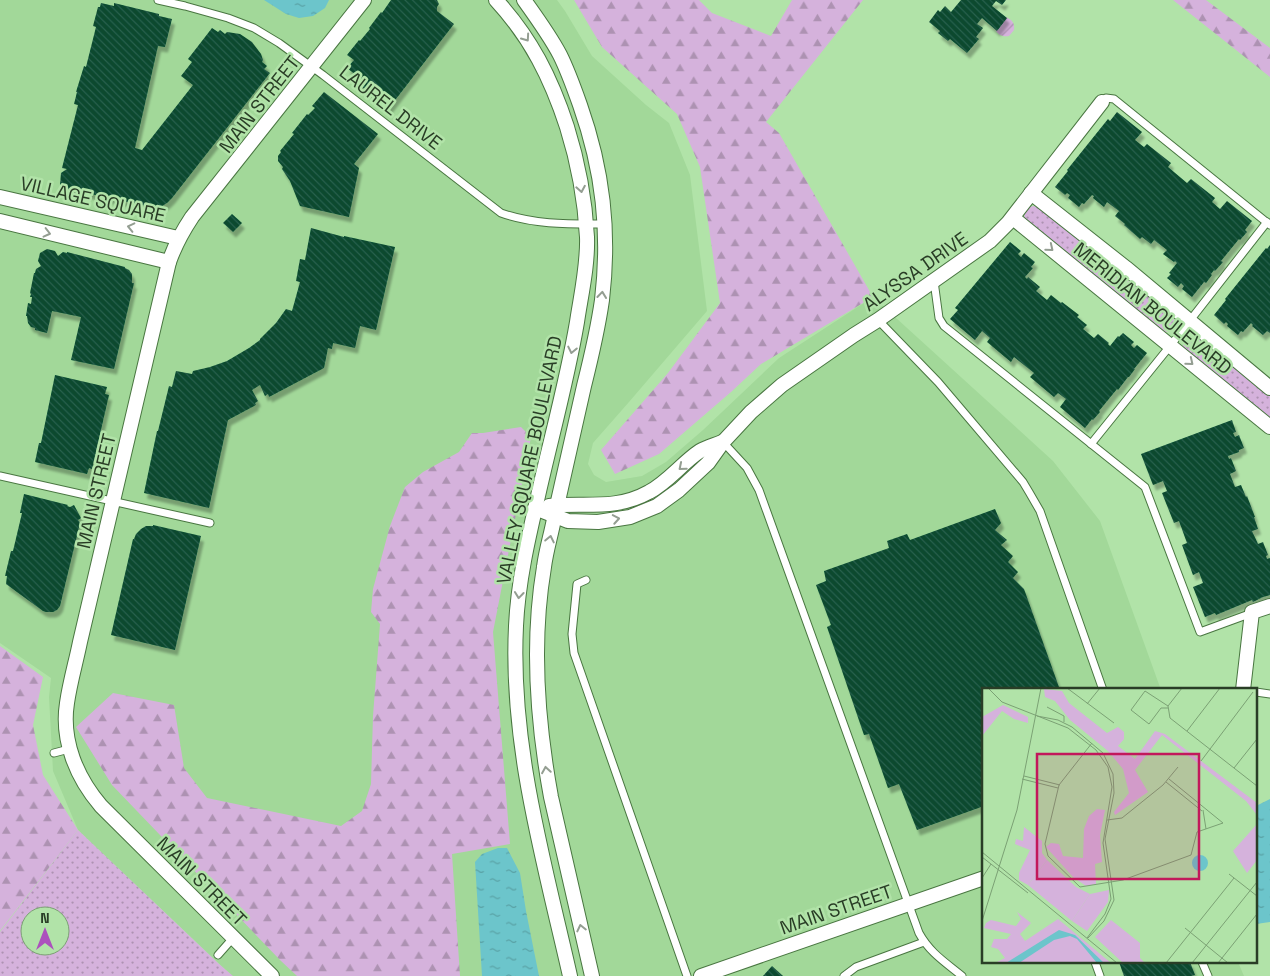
<svg xmlns="http://www.w3.org/2000/svg" width="1270" height="976" viewBox="0 0 1270 976" font-family="'Space Grotesk',sans-serif">
<defs>
<pattern id="grass-dots" width="8" height="8" patternUnits="userSpaceOnUse" patternTransform="scale(1.25)"><rect width="8" height="8" fill="#d5b2dc"/><path d="M2 2h.1M6 6h.1" fill="none" stroke="#ad92b2" stroke-width="1.8" stroke-linecap="round"/></pattern>
<pattern id="forest-firs" width="22" height="20" patternUnits="userSpaceOnUse" patternTransform="scale(1.25)"><rect width="22" height="20" fill="#d5b2dc"/><path d="M5 1l3.5 6h-7zM16 11l3.5 6h-7z" fill="#ad92b2"/></pattern>
<pattern id="garden-furrows" width="10" height="10" patternUnits="userSpaceOnUse" patternTransform="scale(1.25)"><rect width="10" height="10" fill="#d5b2dc"/><path d="M-1 1l2-2M0 10L10 0M9 11l2-2" fill="none" stroke="#ad92b2"/></pattern>
<pattern id="water-ripples" width="26" height="14" patternUnits="userSpaceOnUse" patternTransform="scale(1.25)"><rect width="26" height="14" fill="#6cc5cb"/><path d="M2 4q2-2 4 0t4 0M15 11q2-2 4 0t4 0" fill="none" stroke="#59a1a5"/></pattern>
<pattern id="building-back-hatch" width="6" height="6" patternUnits="userSpaceOnUse" patternTransform="scale(1.25)"><rect width="6" height="6" fill="#07482f"/><path d="M-1 5l2 2M0 0l6 6M5-1l2 2" fill="none" stroke="#2c614c"/></pattern>
<filter id="shadow"><feDropShadow dx="3" dy="5.5" stdDeviation="1" flood-color="#0004"/></filter>
</defs>
<rect width="100%" height="100%" fill="#b1e3a8"/>
<polygon fill="#a2d899" points="0,0 557,0 565,11 592,56 646,105 669,123 690,175 707,311 629,402 593,443 588,464 594,475 606,482 642,476 666,462 703,430 779,358 873,297 1053,461 1100,521 1161,690 984,690 984,962 1238,962 1244,976 232,976 78,830 53,771 49,697 51,678 0,643"/>
<g fill="url(#grass-dots)" fill-rule="evenodd">
<polygon points="1034,206 1039,208 1170,314 1174,319 1173,329 1168,332 1161,332 1025,221 1024,218 1025,211 1029,207"/>
<path d="M1193,334l5,2 72,58v25l-86,-70c-3,-7 0,-13 9,-15z"/>
<path d="M78,830l141,134 14,12h-233v-44zM30,916h30v30h-30z"/>
</g>
<g fill="url(#forest-firs)">
<polygon points="574,0 699,0 712,13 771,36 792,0 863,0 766,122 779,133 873,297 761,364 731,392 659,454 615,474 601,450 668,373 720,303 700,167 677,114 602,47"/>
<polygon points="1173,0 1206,0 1270,48 1270,77"/>
<polygon points="521,427 531,437 493,632 510,844 452,854 460,976 297,976 280,960 112,785 76,727 113,693 174,705 184,768 207,798 341,826 362,811 371,784 373,716 380,624 371,612 373,589 390,526 405,487 423,472 459,452 472,433 483,433"/>
<polygon points="0,646 43,677 33,725 43,775 78,830 0,931"/>
</g>
<path fill="url(#garden-furrows)" d="M1006,17c6,3 9,6 8,13l-5,6c-7,1 -11,-1 -14,-7l1,1z"/>
<g fill="url(#water-ripples)">
<polygon points="264,0 329,0 325,8 313,16 299,18 286,14"/>
<polygon points="1270,799 1270,922 1256,924 1256,806"/>
<polygon points="498,848 507,848 520,873 526,911 539,976 482,976 475,862 482,854"/>
</g>
<g fill="url(#building-back-hatch)" filter="url(#shadow)">
<polygon points="391,0 437,0 439,4 437,7 437,11 454,24 389,108 352,79 356,75 347,68 354,60 347,55 359,40 360,41 370,29 369,28 381,12 382,13"/>
<polygon points="961,0 1006,0 1002,5 996,1 992,6 1007,18 997,31 982,18 977,24 983,28 976,37 979,39 967,53 950,39 948,41 938,33 940,31 929,22 938,10 940,12 945,6 951,12"/>
<polygon points="101,3 114,6 114,3 159,14 159,16 172,19 165,47 158,46 135,148 142,150 193,85 181,76 192,62 188,59 212,28 218,32 220,30 225,34 227,32 240,34 252,42 261,54 263,60 262,62 267,66 264,69 270,73 172,198 167,203 162,206 155,207 141,205 77,191 77,189 68,190 64,189 60,185 61,173 67,169 62,168 78,105 74,104 77,92 76,92 84,66 86,67 96,27 93,26 98,7 100,7"/>
<polygon points="324,92 378,134 354,164 359,168 349,217 300,206 290,181 282,169 283,167 278,161 278,156 281,152 280,151 294,134 292,133 307,114 308,115 315,108 312,106"/>
<polygon points="1117,112 1142,132 1135,140 1144,147 1147,144 1171,163 1168,167 1187,183 1191,179 1215,198 1212,202 1220,209 1227,201 1252,221 1245,230 1247,232 1240,240 1239,239 1221,261 1223,262 1215,271 1214,270 1211,274 1212,275 1206,283 1204,282 1192,297 1182,289 1184,286 1181,283 1178,287 1167,278 1171,274 1169,273 1177,263 1175,261 1174,262 1163,254 1167,250 1154,240 1151,244 1142,237 1140,239 1124,225 1125,224 1115,216 1119,211 1107,202 1104,207 1093,198 1094,196 1092,195 1084,204 1082,203 1079,207 1068,198 1070,195 1067,193 1065,195 1055,187 1068,171 1067,170 1108,119 1110,121"/>
<polygon points="232,214 242,223 233,232 223,223"/>
<polygon points="311,228 344,237 344,236 395,247 376,330 360,326 355,348 333,343 332,349 328,348 324,368 269,397 268,394 265,396 260,385 252,390 258,401 255,403 256,405 228,420 209,508 144,493 157,431 158,431 169,386 172,387 176,371 192,374 193,371 210,367 227,361 249,348 260,340 260,339 276,323 286,309 292,311 300,282 296,281 300,259 305,260"/>
<polygon points="1010,242 1021,251 1018,254 1021,257 1024,253 1035,262 1031,267 1033,268 1025,277 1027,279 1028,277 1040,287 1036,291 1047,300 1051,295 1061,303 1062,302 1079,315 1077,317 1087,325 1083,329 1094,338 1098,334 1109,343 1108,344 1110,346 1118,336 1119,337 1123,333 1134,342 1131,345 1134,348 1137,345 1147,353 1134,369 1135,369 1129,377 1128,377 1118,390 1117,389 1099,411 1100,412 1093,420 1092,419 1085,428 1060,407 1066,399 1058,393 1054,397 1030,377 1034,373 1014,357 1011,362 987,342 990,338 982,331 975,340 950,319 958,310 955,308"/>
<polygon points="1270,245 1270,333 1267,331 1263,335 1252,326 1253,325 1251,323 1243,332 1241,331 1238,335 1227,326 1228,324 1226,322 1224,324 1214,315 1226,300 1225,299 1266,248 1267,249"/>
<polygon points="47,249 55,251 58,256 63,252 67,253 67,252 125,267 125,268 129,270 132,274 132,283 134,283 114,369 71,360 81,317 52,311 47,333 35,330 35,328 31,327 28,323 27,316 26,316 28,303 31,304 32,297 30,297 31,294 30,293 34,273 35,273 36,269 41,266 38,261 40,253"/>
<polygon points="55,375 107,387 105,394 109,395 92,469 89,468 87,474 35,462 39,443 41,443"/>
<polygon points="1232,420 1236,432 1233,433 1235,437 1239,435 1244,448 1239,450 1239,452 1228,456 1229,459 1231,458 1236,471 1230,474 1235,487 1241,485 1246,497 1247,496 1255,517 1254,517 1258,529 1252,531 1258,544 1263,542 1268,555 1266,556 1267,559 1270,558 1270,595 1260,598 1261,598 1253,602 1252,600 1216,615 1215,613 1205,617 1193,587 1203,583 1199,572 1193,575 1182,545 1187,543 1179,521 1174,523 1162,493 1167,491 1163,481 1153,485 1141,454"/>
<polygon points="24,494 68,505 67,506 70,507 74,505 81,518 78,520 80,523 60,606 57,610 53,612 46,612 43,611 6,584 7,576 5,576 11,551 13,551 22,513 20,513"/>
<polygon points="995,509 1001,523 995,530 1007,540 1001,545 1013,556 1008,562 1018,572 1013,578 1024,589 1060,690 984,690 984,806 917,830 899,784 888,788 869,734 864,735 827,627 831,625 816,585 826,581 824,571 889,548 887,541 907,534 910,540"/>
<polygon points="153,525 201,536 175,650 111,635 133,539 134,539 136,534 141,529 146,526 153,526"/>
<polygon points="1119,962 1190,962 1195,975 1191,976 1124,976"/>
<polygon points="772,966 783,976 763,976"/>
</g>
<g fill="none" stroke-linecap="round" stroke-linejoin="round">
<defs>
<g id="service">
<path d="M158,0l27,6 43,12 26,10 25,15 44,32 178,138c34,12 69,11 104,11"/>
<polyline points="1102,102 1106,98 1114,99 1270,225"/>
<polyline points="934,281 939,318 944,326 1145,487 1200,632 1252,613"/>
<polyline points="878,320 938,382 1023,482 1029,492 1040,511 1103,690"/>
<path d="M723,442l24,26 12,22 160,443c11,20 26,29 43,43"/>
<polyline points="1091,444 1170,346 1267,222"/>
<polyline points="0,476 210,523"/>
<polyline points="586,580 577,584 572,634 574,653 687,976"/>
<polyline points="1256,692 1270,694"/>
<polyline points="54,753 69,749"/>
<polyline points="218,955 233,938"/>
<polyline points="1095,962 1100,976"/>
<polyline points="1202,962 1208,976"/>
<polyline points="844,976 856,967 924,942"/>
</g>
<g id="minor">
<path d="M496,0c35,38 55,78 71,127 11,35 18,73 20,110 1,28 -6,58 -10,85 -10,59 -26,116 -39,174 -10,43 -20,86 -22,130 -6,119 28,235 54,350"/>
<path d="M524,0c13,18 26,36 36,55 8,16 14,33 20,50 23,65 30,127 22,195 -4,28 -11,58 -18,86 -10,44 -20,88 -30,133 -3,16 -8,32 -10,48 -13,77 -7,154 7,230l41,179"/>
<polyline points="1031,193 1126,268 1270,388"/>
<polyline points="0,197 178,238"/>
<polyline points="1013,218 1270,427"/>
<polyline points="0,221 169,262"/>
<path d="M549,506c35,-4 66,5 100,-14 19,-10 33,-29 51,-41 7,-4 15,-6 22,-9"/>
<polyline points="535,508 568,521 598,522 630,517 657,506 679,490 708,463 723,442 751,412 782,385 854,335 878,320 990,241 1008,223 1102,102"/>
<polyline points="1243,690 1252,612 1270,606"/>
<path d="M272,976l-171,-170c-24,-28 -40,-65 -34,-103 3,-21 9,-41 13,-61l89,-380c6,-17 13,-30 23,-45l172,-217"/>
<polyline points="701,976 984,878"/>
</g>
</defs>
<use href="#service" stroke="#497641" stroke-width="9"/>
<use href="#minor" stroke="#497641" stroke-width="16"/>
<use href="#service" stroke="#fff" stroke-width="7"/>
<use href="#minor" stroke="#fff" stroke-width="14"/>
</g>
<defs><path id="oneway-chevron" d="M-2-3.5L2.5 0L-2 3.5" fill="none" stroke-width="1.6" stroke-linecap="round" stroke-linejoin="round" transform="scale(1.25)"/></defs>
<g stroke="#949e92">
<use href="#oneway-chevron" transform="translate(526 38) rotate(55)"/>
<use href="#oneway-chevron" transform="translate(581 189) rotate(80)"/>
<use href="#oneway-chevron" transform="translate(131 227) rotate(-167)"/>
<use href="#oneway-chevron" transform="translate(47 233) rotate(14)"/>
<use href="#oneway-chevron" transform="translate(1050 248) rotate(39)"/>
<use href="#oneway-chevron" transform="translate(602 295) rotate(-84)"/>
<use href="#oneway-chevron" transform="translate(572 350) rotate(102)"/>
<use href="#oneway-chevron" transform="translate(1190 362) rotate(39)"/>
<use href="#oneway-chevron" transform="translate(682 467) rotate(140)"/>
<use href="#oneway-chevron" transform="translate(616 519) rotate(-10)"/>
<use href="#oneway-chevron" transform="translate(550 539) rotate(-78)"/>
<use href="#oneway-chevron" transform="translate(519 595) rotate(96)"/>
<use href="#oneway-chevron" transform="translate(546 770) rotate(-99)"/>
<use href="#oneway-chevron" transform="translate(581 928) rotate(-103)"/>
</g>
<g text-anchor="middle" stroke-width="5" stroke-linejoin="round" paint-order="stroke">
<g font-size="19" fill="#293d26" stroke="#b1e3a8">
<text transform="translate(259 104) rotate(-52)" y="7">MAIN STREET</text>
<text transform="translate(391 107) rotate(38)" y="7">LAUREL DRIVE</text>
<text transform="translate(93 199) rotate(13)" y="7">VILLAGE SQUARE</text>
<text transform="translate(915 271) rotate(-35)" y="7">ALYSSA DRIVE</text>
<text transform="translate(1153 308) rotate(39)" y="7">MERIDIAN BOULEVARD</text>
<text transform="translate(529 460) rotate(-78)" y="7">VALLEY SQUARE BOULEVARD</text>
<text transform="translate(96 491) rotate(-77)" y="7">MAIN STREET</text>
<text transform="translate(202 881) rotate(45)" y="7">MAIN STREET</text>
<text transform="translate(836 909) rotate(-19)" y="7">MAIN STREET</text>
</g>
</g>
<g transform="translate(982 688)">
<rect width="275" height="275" fill="#b1e3a8"/>
<path d="M65,172l29,27 14,7 -18,27 -44,-36z" fill="#d5b2dc"/>
<path d="M62,1l18,2 7,12 38,30 11,-6 6,5v7l-6,7 17,13 20,-28 10,3 92,69v12l-11,-14 -84,-66 -27,35 13,22 -33,23 -1,-3 15,-19 -6,-24 -15,-18 -38,-31 -15,-19 -10,-4zM21,17l25,12v6l-14,-4 -12,-8 -20,25v-19zM115,121l8,1 -5,25 2,27 -7,2 1,20 -10,2 -13,-9 -27,-30 5,-4 8,1 4,12 20,2 1,-29 5,-13zM275,136v36l-10,13 -14,-22zM42,139l18,14v12l5,7 -19,25 -9,-5v-7l11,-23 -15,-6 1,-5 7,2zM127,202l-1,12 -21,29 -15,-10 18,-27zM35,224l14,11 -11,11 5,7 33,-22 53,44h-116l10,-5 -7,-9 -7,-2 3,-8h13l4,-5 -27,-6 2,-5 5,-3 25,6 5,-7zM129,232l29,23v15l5,5h-22l-28,-26z" fill="#d5b2dc"/>
<path d="M210 175a8 8 0 1 1 16 0a8 8 0 1 1-16 0ZM77,242l16,5 29,28h-7l-20,-24 -7,-3 -16,4 -35,23h-13z" fill="#6cc5cb"/>
<path fill="none" stroke="#7ba174" stroke-width="1" d="M6,0l14,14 66,26 28,22 12,17 4,20 -9,56 8,56 -6,15 -18,24M85,0l47,35M200,0l-14,18 2,12 87,68M105,16l13,-16M65,19l17,9v6M186,20h-7l-12,16 -18,-14 14,-19 23,15M55,28l21,4 14,7 31,26 10,21 1,19 -9,46 9,61 -10,21 -16,17M205,43l33,-43M110,55l-33,42 -14,59 3,12 32,31 43,-7 68,-25 6,-23 26,-9 -54,-44M219,73l52,-69M252,80l23,-29M42,88l36,9M40,91l36,9M184,94l36,29M221,122l3,19M125,132l15,-2 41,-33 15,-18M0,164l135,111M0,169l46,36M247,186l28,22M0,190l9,-14M0,233l35,-111 24,-122M203,240l43,35M184,275l68,-85M210,275l65,-81M236,275l39,-49"/>
<path fill="#c2185b" fill-opacity="0.15" stroke="#c2185b" stroke-width="2.5" d="M55,66h162v125h-162z"/>
<rect width="275" height="275" fill="none" stroke="#293d26" stroke-width="2.5"/>
</g>
<g transform="translate(45 931)"><circle r="24" fill="#b1e3a8" stroke="#7ba174"/>
<path d="M0-4L9 19L0 12L-9 19Z" fill="#ac51bd"/>
<text y="-8" font-size="14" font-weight="bold" text-anchor="middle" fill="#293d26">N</text>
</g>
</svg>
